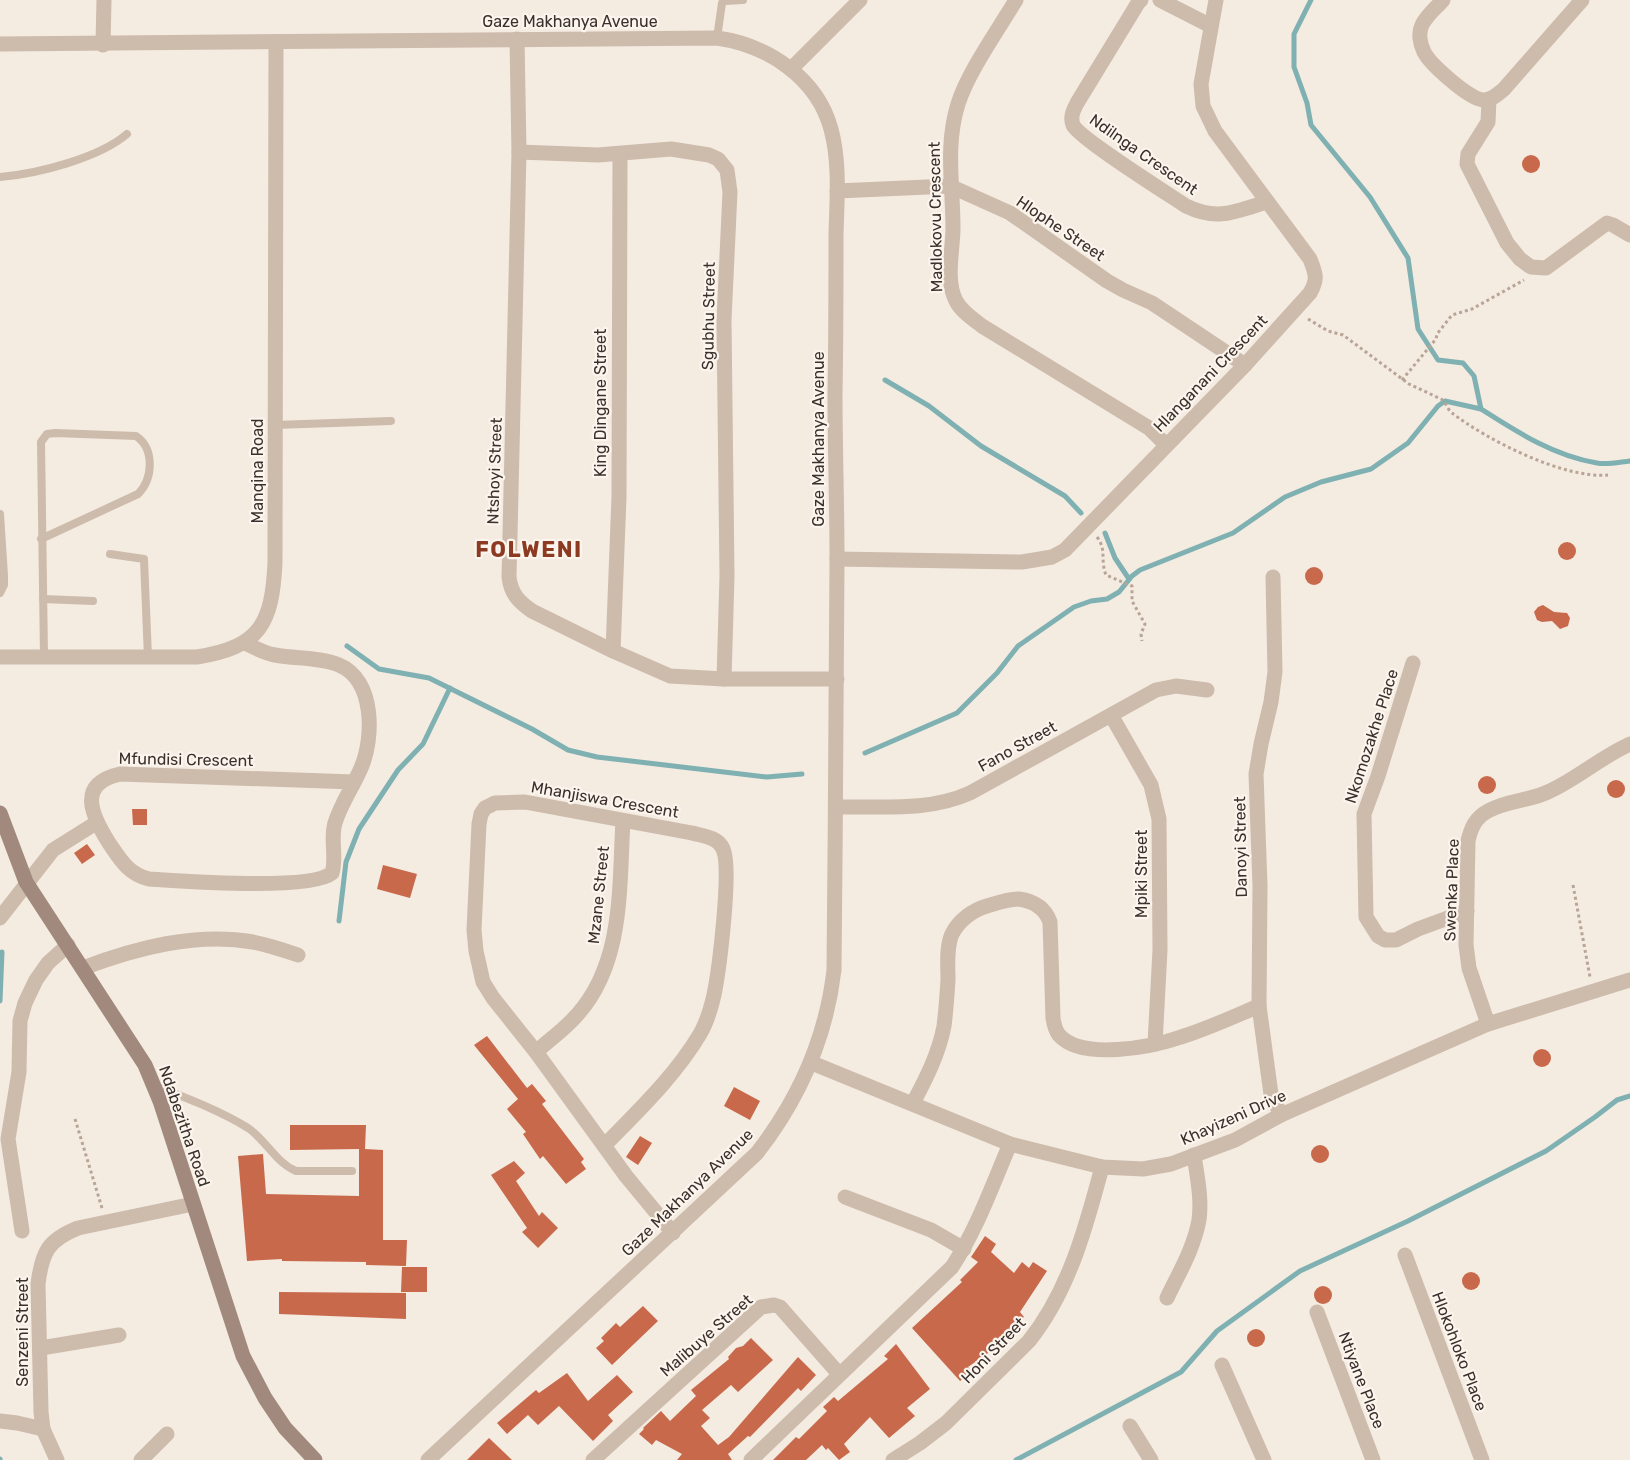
<svg xmlns="http://www.w3.org/2000/svg" width="1630" height="1460" viewBox="0 0 1630 1460" font-family="Rubik,sans-serif">
<rect width="100%" height="100%" fill="#f4ebe1"/>
<g fill="none" stroke-linecap="round" stroke-linejoin="round">
<g stroke="#7fb0b2" stroke-width="5">
<path d="M1311,0l-17,34v33l13,36 4,22 59,72 38,61 10,71 20,31 25,3 11,13 7,33c36,23 73,47 116,54 10,2 23,-1 33,-2"/>
<polyline points="885,380 929,406 981,446 1065,496 1081,513"/>
<polyline points="1105,533 1115,558 1129,579"/>
<polyline points="347,646 379,669 429,678 532,729 568,750 597,757 767,777 802,774"/>
<polyline points="865,753 957,713 997,673 1018,646 1074,607 1091,601 1107,599 1119,592 1132,576 1140,570 1233,533 1285,497 1321,482 1371,469 1408,443 1438,406 1445,401 1481,409"/>
<polyline points="339,921 346,862 359,829 398,770 423,744 450,688"/>
<polyline points="0,1001 2,952"/>
<polyline points="0,1459 0,1460"/>
<polyline points="1016,1460 1181,1372 1217,1331 1300,1271 1408,1221 1546,1151 1595,1117 1617,1100 1630,1096"/>
</g>
</g>
<g fill="#c8694b">
<circle cx="1531" cy="164" r="9"/>
<circle cx="1567" cy="551" r="9"/>
<circle cx="1314" cy="576" r="9"/>
<polygon points="1543,605 1554,612 1567,613 1570,618 1568,626 1560,629 1552,621 1542,622 1537,620 1534,612 1538,607"/>
<circle cx="1487" cy="785" r="9"/>
<circle cx="1616" cy="789" r="9"/>
<polygon points="132,809 147,809 147,825 133,825"/>
<polygon points="87,844 95,855 82,864 74,853"/>
<polygon points="383,865 417,874 410,898 377,889"/>
<polygon points="487,1036 527,1088 532,1084 546,1101 542,1104 584,1159 581,1162 586,1169 566,1184 543,1156 540,1159 523,1134 526,1132 507,1109 518,1099 474,1045"/>
<circle cx="1542" cy="1058" r="9"/>
<polygon points="734,1087 760,1101 750,1120 724,1106"/>
<polygon points="290,1125 366,1125 365,1149 383,1150 383,1240 407,1240 406,1266 366,1265 366,1262 282,1261 282,1259 247,1261 238,1156 263,1154 266,1194 359,1196 359,1149 290,1150"/>
<polygon points="640,1136 652,1143 638,1165 626,1157"/>
<circle cx="1320" cy="1154" r="9"/>
<polygon points="514,1161 525,1173 516,1181 539,1216 542,1212 558,1228 538,1248 522,1232 527,1228 491,1175"/>
<polygon points="985,1236 996,1244 991,1252 1014,1273 1022,1262 1029,1268 1033,1262 1047,1271 1020,1312 1024,1317 1010,1327 1013,1331 991,1351 968,1367 972,1372 960,1381 912,1328 962,1282 960,1280 978,1262 971,1257"/>
<polygon points="402,1267 427,1267 427,1292 401,1292"/>
<circle cx="1471" cy="1281" r="9"/>
<circle cx="1323" cy="1295" r="9"/>
<polygon points="279,1292 406,1293 406,1319 279,1314"/>
<polygon points="643,1306 658,1321 612,1365 596,1348 604,1341 601,1338 616,1323 620,1327"/>
<circle cx="1256" cy="1338" r="9"/>
<polygon points="751,1338 773,1360 738,1392 731,1385 702,1410 710,1418 701,1426 718,1445 729,1437 798,1357 816,1375 801,1391 798,1388 750,1437 748,1436 728,1454 732,1460 677,1460 682,1454 656,1440 652,1445 639,1434 644,1429 643,1428 661,1411 670,1421 696,1396 691,1390 729,1359 728,1357 736,1348 743,1346"/>
<polygon points="896,1344 930,1389 907,1408 915,1416 889,1438 870,1417 844,1444 850,1452 839,1460 828,1448 826,1450 822,1445 806,1460 773,1460 796,1437 799,1439 827,1411 823,1407 834,1397 838,1401 888,1359 884,1356"/>
<polygon points="567,1373 588,1401 617,1375 633,1392 608,1415 613,1421 593,1441 559,1406 538,1425 528,1415 507,1434 497,1423 536,1390 539,1393"/>
<polygon points="489,1438 512,1460 467,1460"/>
</g>
<g fill="none" stroke-linecap="round" stroke-linejoin="round">
<g stroke="#b9a596" stroke-width="3" stroke-dasharray="3 3" stroke-linecap="butt">
<path d="M1308,319l20,12 15,4 66,49 32,15c5,3 6,10 11,14 35,27 112,66 156,62"/>
<polyline points="1402,380 1436,339 1437,334 1452,315 1472,309 1524,280"/>
<path d="M1097,537c10,13 3,23 9,38l26,11v15l13,23 -4,10 1,7"/>
<polyline points="1573,885 1590,977"/>
<polyline points="75,1119 102,1208"/>
</g>
<g stroke="#cdbbac" stroke-width="8">
<polyline points="717,38 722,3 725,1 743,0"/>
<path d="M0,177c37,-3 99,-19 127,-43"/>
<polyline points="275,425 391,421"/>
<polyline points="0,514 4,576 4,585 0,593"/>
<path d="M41,539l97,-45c15,-15 17,-45 -2,-58l-81,-3 -8,1 -6,8 3,215"/>
<polyline points="110,554 144,559 148,658"/>
<polyline points="43,599 93,601"/>
<path d="M155,1086c31,12 64,24 93,42 18,12 28,35 48,43h56"/>
</g>
<g stroke="#cdbbac" stroke-width="15">
<path d="M1016,0c-18,30 -48,72 -58,104 -13,41 -5,82 -5,124 0,22 -8,52 3,73 5,10 17,18 26,25l167,102 17,17"/>
<path d="M1141,0l-3,3 -61,100c-4,8 -7,14 -4,22 6,13 95,69 113,81 31,15 49,6 80,-4"/>
<polyline points="1160,0 1211,26"/>
<path d="M1443,0c-6,7 -17,16 -21,25 -4,8 -2,19 2,27 6,12 47,49 60,48 8,0 14,-6 20,-11l78,-89"/>
<path d="M517,39l2,113 -10,425c2,17 10,25 23,34l81,40 57,25 54,3h113"/>
<path d="M0,44l717,-6c50,7 100,39 114,91 9,33 6,71 5,105 0,53 0,107 -1,160 0,55 2,110 2,165 0,137 -2,274 -3,411 -8,69 -35,129 -77,183l-329,307"/>
<polyline points="103,45 104,0"/>
<polyline points="791,69 860,0"/>
<polyline points="1489,99 1488,122 1468,154 1467,164 1507,243 1520,259 1531,267 1546,268 1607,223 1613,225 1630,235"/>
<polyline points="519,152 598,155 671,149 709,155 718,159 727,170 730,192 724,320 727,576 724,679"/>
<polyline points="837,191 950,186 1010,213 1107,281 1123,290 1152,303 1245,365"/>
<path d="M837,559l185,3 30,-5 13,-7 180,-185 65,-72c8,-14 6,-19 0,-34l-95,-128 -12,-25 -2,-22 15,-84"/>
<polyline points="1273,577 1275,672 1271,702 1261,744 1256,774 1260,886 1259,1006 1271,1094 1281,1115"/>
<path d="M245,643c10,5 19,10 30,12 21,4 44,2 64,10 36,15 35,73 22,103 -8,19 -20,35 -26,55 -5,16 2,34 -3,50 -22,18 -151,8 -183,6 -21,-5 -29,-20 -40,-36 -17,-27 -33,-59 11,-69l234,8"/>
<polyline points="613,651 619,497 620,155"/>
<path d="M0,657h197c63,-10 75,-33 78,-94l1,-521"/>
<polyline points="1413,663 1378,776 1364,814 1366,917 1378,936 1385,940 1396,940 1418,929 1467,911"/>
<polyline points="1111,715 1151,785 1159,819 1160,950 1155,1044"/>
<path d="M836,807c45,-1 92,5 134,-14l186,-103 20,-4 31,4"/>
<polyline points="0,918 53,850 96,823"/>
<path d="M83,968c53,-20 113,-36 170,-26 15,3 30,8 45,13"/>
<path d="M1488,1024l-19,-56 -3,-23 2,-104c3,-13 7,-23 20,-30 19,-11 43,-10 62,-20 28,-13 51,-34 80,-47"/>
<path d="M536,1052c13,-12 29,-23 41,-37 47,-52 42,-128 46,-194"/>
<polyline points="812,1063 1010,1144 1102,1167 1143,1169 1171,1164 1235,1140 1281,1115 1488,1024 1630,980"/>
<path d="M913,1103c13,-24 26,-50 31,-77 2,-15 3,-31 4,-46 0,-14 -2,-33 4,-46 7,-14 21,-24 35,-28 10,-3 21,-7 32,-7 14,2 26,9 31,23l3,96c1,7 2,12 6,17 23,26 93,12 122,2 26,-8 52,-20 78,-31"/>
<path d="M604,1146c34,-35 71,-70 96,-112 7,-12 11,-26 14,-39 5,-25 18,-126 9,-146 -5,-12 -20,-13 -31,-16l-167,-31 -30,1 -10,5 -4,6 -2,10 -5,106 2,21 7,31 10,16 43,54 90,124 47,57"/>
<polyline points="845,1197 931,1230 964,1249"/>
<polyline points="22,1231 8,1139 19,1072 20,1021 25,1003 36,980 48,963 68,945"/>
<polyline points="1405,1255 1482,1460"/>
<path d="M1167,1298c12,-25 27,-50 32,-78 3,-21 -2,-44 -5,-65"/>
<polyline points="1317,1312 1373,1460"/>
<polyline points="41,1348 119,1335"/>
<polyline points="1222,1365 1264,1460"/>
<polyline points="0,1421 17,1423 43,1429"/>
<polyline points="1130,1426 1151,1460"/>
<path d="M57,1460l-14,-31 -2,-17 -3,-128c4,-32 10,-44 40,-56l115,-24"/>
<polyline points="141,1460 167,1434"/>
<polyline points="593,1460 761,1307 774,1305 780,1307 839,1374"/>
<path d="M751,1460l201,-193c25,-38 40,-81 58,-123"/>
<path d="M893,1460l27,-17 26,-20 83,-82c40,-50 57,-114 73,-174"/>
</g>
<polyline stroke="#a18a7d" stroke-width="15" points="0,813 26,882 145,1065 160,1101 243,1356 265,1398 285,1428 315,1460"/>
</g>
<g text-anchor="middle" stroke-width="4.5" stroke-linejoin="round" paint-order="stroke">
<g font-size="16" fill="#3b302b" stroke="#fbf5ee">
<text x="570" y="27">Gaze Makhanya Avenue</text>
<text transform="translate(1144 154) rotate(35)" y="6">Ndilnga Crescent</text>
<text transform="translate(935 217) rotate(-91)" y="6">Madlokovu Crescent</text>
<text transform="translate(1061 228) rotate(34)" y="6">Hlophe Street</text>
<text transform="translate(708 316) rotate(-89)" y="6">Sgubhu Street</text>
<text transform="translate(1210 373) rotate(-46)" y="6">Hlanganani Crescent</text>
<text transform="translate(600 403) rotate(-90)" y="6">King Dingane Street</text>
<text transform="translate(818 439) rotate(-90)" y="6">Gaze Makhanya Avenue</text>
<text transform="translate(257 471) rotate(-90)" y="6">Manqina Road</text>
<text transform="translate(494 471) rotate(-88)" y="6">Ntshoyi Street</text>
<text transform="translate(1371 736) rotate(-72)" y="6">Nkomozakhe Place</text>
<text transform="translate(1017 746) rotate(-29)" y="6">Fano Street</text>
<text transform="translate(186 759) rotate(1)" y="6">Mfundisi Crescent</text>
<text transform="translate(605 799) rotate(10)" y="6">Mhanjiswa Crescent</text>
<text transform="translate(1240 847) rotate(-91)" y="6">Danoyi Street</text>
<text transform="translate(1141 874) rotate(-90)" y="6">Mpiki Street</text>
<text transform="translate(1451 890) rotate(-88)" y="6">Swenka Place</text>
<text transform="translate(598 895) rotate(-84)" y="6">Mzane Street</text>
<text transform="translate(1233 1117) rotate(-24)" y="6">Khayizeni Drive</text>
<text transform="translate(185 1126) rotate(71)" y="6">Ndabezitha Road</text>
<text transform="translate(687 1192) rotate(-44)" y="6">Gaze Makhanya Avenue</text>
<text transform="translate(22 1332) rotate(-90)" y="6">Senzeni Street</text>
<text transform="translate(706 1335) rotate(-41)" y="6">Malibuye Street</text>
<text transform="translate(993 1350) rotate(-46)" y="6">Honi Street</text>
<text transform="translate(1460 1351) rotate(69)" y="6">Hlokohloko Place</text>
<text transform="translate(1362 1380) rotate(69)" y="6">Ntiyane Place</text>
</g>
<g font-size="22" font-weight="bold" letter-spacing="1.5" fill="#8c3b22" stroke="#fbf5ee">
<text x="529" y="557">FOLWENI</text>
</g>
</g>
</svg>
